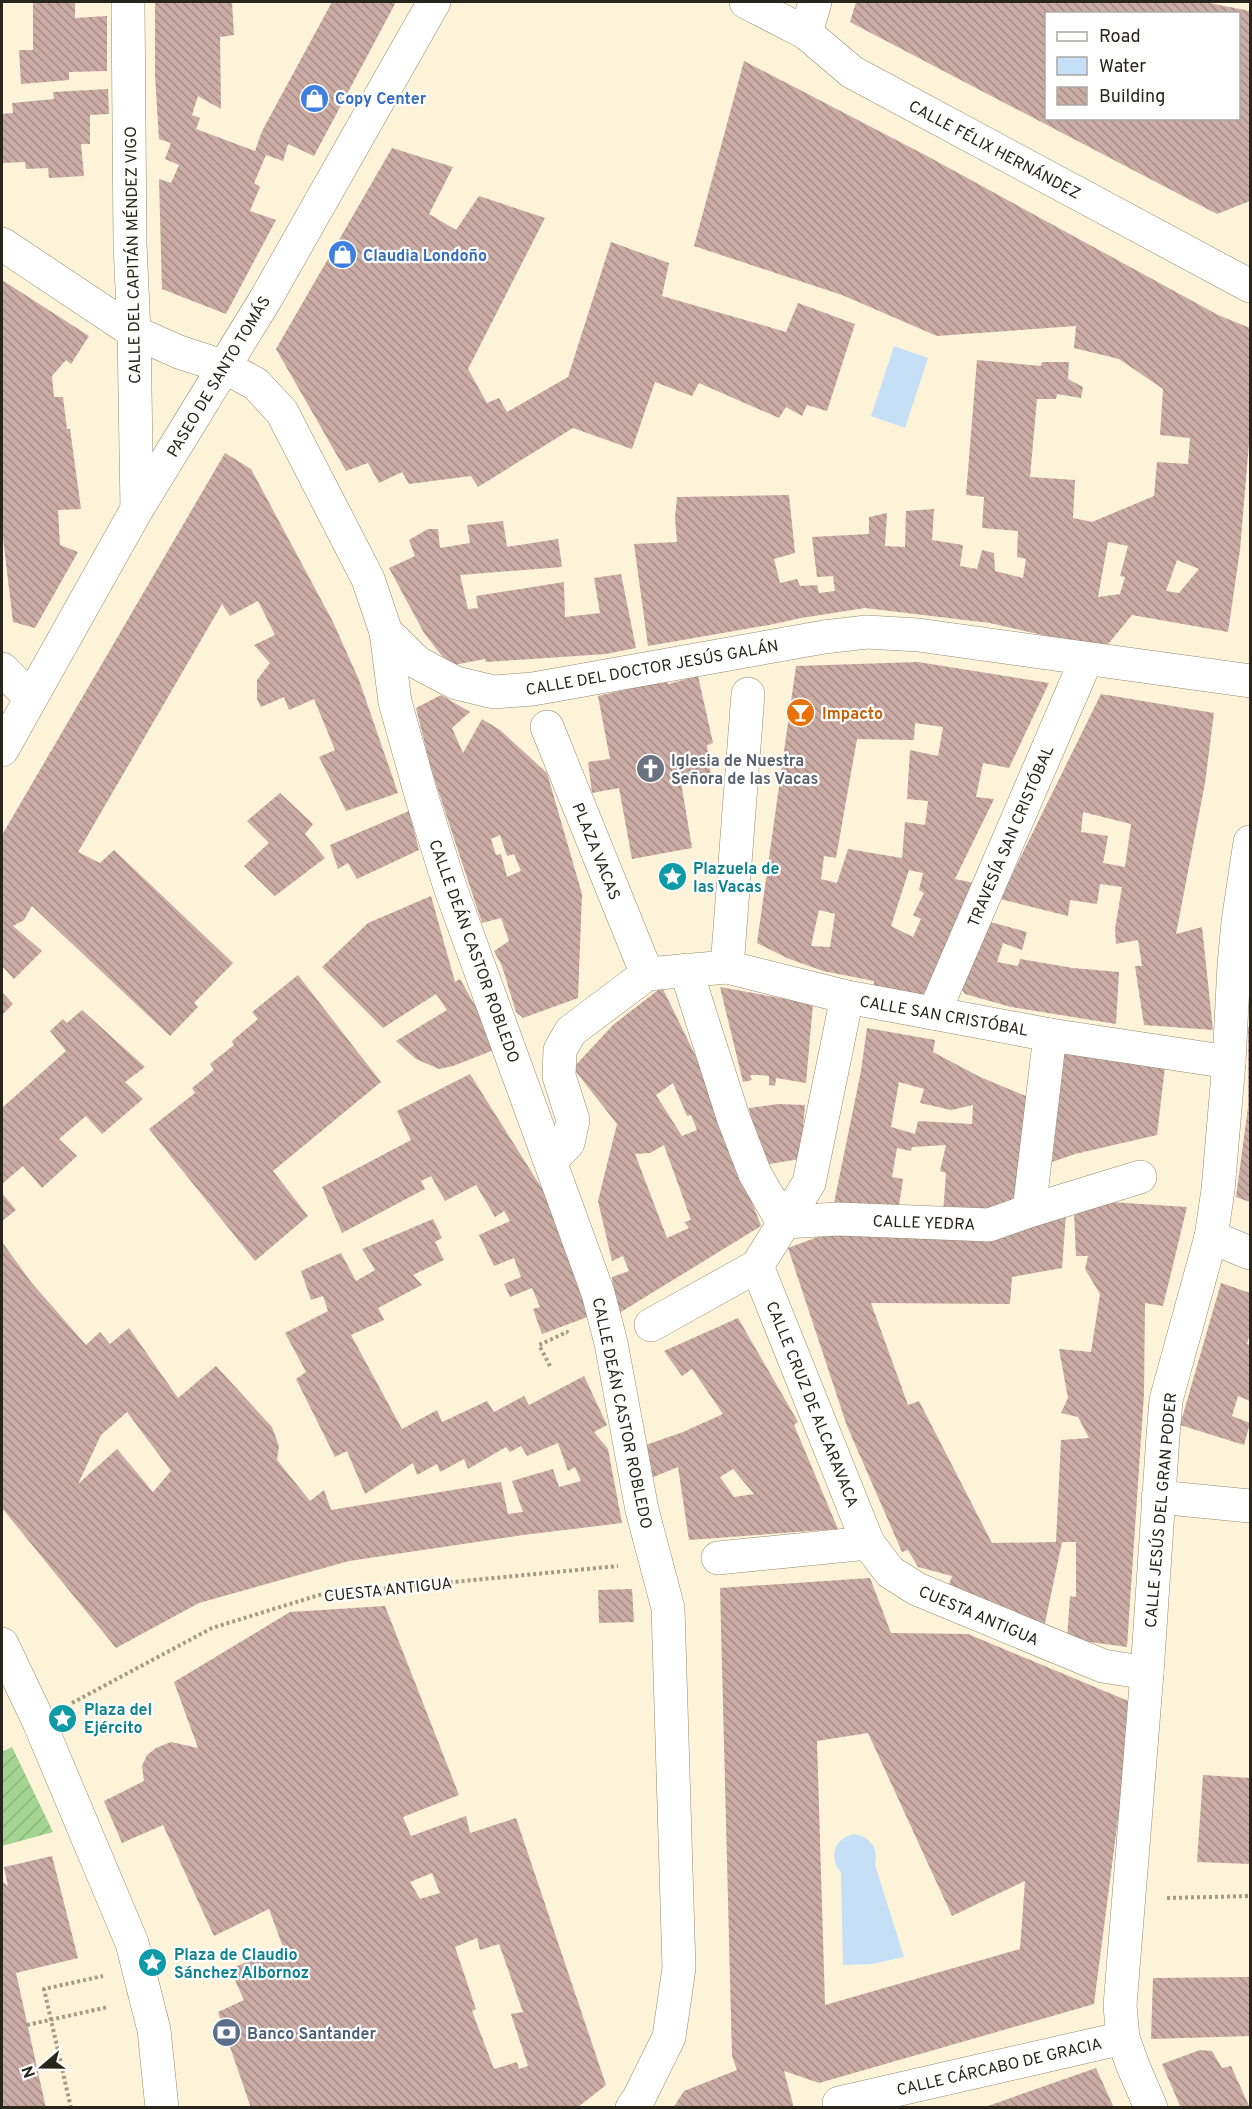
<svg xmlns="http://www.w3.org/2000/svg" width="1252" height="2109" viewBox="0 0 1252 2109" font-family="Overpass,sans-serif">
<defs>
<pattern id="garden-furrows" width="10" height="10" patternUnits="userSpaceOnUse" patternTransform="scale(1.5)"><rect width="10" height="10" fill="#a4d492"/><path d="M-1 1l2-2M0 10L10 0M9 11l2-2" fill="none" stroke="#8db67d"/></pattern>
<pattern id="building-back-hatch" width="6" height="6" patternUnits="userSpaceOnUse" patternTransform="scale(1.5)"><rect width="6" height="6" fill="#cbaca5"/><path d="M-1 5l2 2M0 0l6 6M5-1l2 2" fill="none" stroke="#a58c86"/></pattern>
</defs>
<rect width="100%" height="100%" fill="#fdf3d8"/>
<polygon fill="url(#garden-furrows)" points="12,1747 53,1832 2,1846 2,1752"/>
<g fill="#c5dff6">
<polygon points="894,346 928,358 905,428 871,416"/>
<path d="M854,1834c16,3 25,14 21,31l29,92 -32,7 -29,1 -2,-92c-12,-16 -8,-34 13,-39z"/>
</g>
<g fill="url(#building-back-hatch)" fill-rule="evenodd">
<polygon points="33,2 75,2 75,18 107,16 107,71 69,72 69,80 21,84 19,50 33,50"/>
<polygon points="155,2 232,2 234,35 220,37 221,109 198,96 192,115 200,118 196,129 255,151 262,131 332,2 396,2 314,156 288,144 283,161 266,155 254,183 260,187 250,211 276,220 226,314 162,289 159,179 171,183 179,165 165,159 171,143 159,139 155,75"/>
<path d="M856,2h348l46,9v190l-33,13 -367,-192zM1046,14h193v104h-193z"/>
<path d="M744,61l183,95 291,159 32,13v103l-10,119 -12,82 -96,-17 -28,34 -114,-26 -125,-15 -64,10 -32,7 -121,21 -14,-102 43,-2 -2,-24 2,-21 112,-2 6,58 -21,6 6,24 17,-4 3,7 17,-1 2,8 16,-2 -2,-15 -16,1 -5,-40 57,-3v-17l18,-4 -2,33 20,1 1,-36 28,-2 -2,31 31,5 -3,21 17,3 5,-19 12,3 1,18 28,7 3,-19 -9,-2 1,-26 -36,-3 2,-31 -18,-2 11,-135 64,6 1,-4h27l-1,17 15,8 -2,11 -24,-4 -1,5h-19l-7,78 45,3 -2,38 19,4 62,-26 3,-34 31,2 2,-26 -30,-3 3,-46 -44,-30 -45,-11 2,-22 -139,10 -95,-41 -148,-49zM1108,542l20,4 -8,30 5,1 -5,17 -22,3zM1177,560l22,9 -20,24 -13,-2z"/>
<polygon points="108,89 109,114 90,115 90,144 81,144 84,176 49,178 48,168 26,169 25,162 2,163 2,114 13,113 12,103 54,99 53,92"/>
<polygon points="392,148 453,167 429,214 456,230 479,196 545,218 468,369 487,403 499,398 507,412 568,377 611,242 669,263 662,296 786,332 798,303 855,324 827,411 807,405 802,416 786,407 779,418 699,383 692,396 655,382 632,449 573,428 478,487 471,476 409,484 402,472 379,483 368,463 346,471 276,349"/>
<polygon points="2,280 89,336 71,364 66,360 52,376 54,397 63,397 67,429 70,429 81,509 58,510 60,545 78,552 35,628 13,622 2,529"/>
<polygon points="225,453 251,469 333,622 359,680 398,793 346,811 319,757 335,750 314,699 289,710 284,697 261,707 257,699 257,680 270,663 254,645 275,635 258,601 230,616 222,604 78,852 100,863 114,850 233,963 194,1003 198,1007 170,1036 32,906 24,920 13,926 42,951 14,979 2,966 2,835"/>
<polygon points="503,521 507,547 558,539 562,567 460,575 468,609 478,608 476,596 564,582 565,617 600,613 594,578 621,574 636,648 606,654 486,662 485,659 454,665 442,656 424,633 389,568 415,556 409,540 428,529 438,529 440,548 470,543 467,525"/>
<path d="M918,662l131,21 -40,85 -26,-5 -7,34 18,2 -39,80 24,5 -55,115 -50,-9v-9l-51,-10 -36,-13 -30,-15 39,-277zM915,723l28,4 -5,29 -28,-6 -3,49 21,2 -3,24 -20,-3 -3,36 -54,-9 -11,34 -16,-4 3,-23 12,2 21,-119 57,1zM909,870l14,3 -4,17 5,3 -11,22 8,4 -8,18 -22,-11zM819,910l16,4 -5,33 -19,-1z"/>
<polygon points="698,676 713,743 707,745 711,776 681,782 692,848 632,859 619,788 592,793 588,762 610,759 598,696 667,680 668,684"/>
<path d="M1101,694l113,19 -9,70 -29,151 26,-7 11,103 -69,-5 -9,-59h7l-4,-26 -22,4 -1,-15 7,-42 -22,-3 -3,20 -27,-4 -2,16 -68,-17zM1083,812l48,12 -6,43 -22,-4 5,-27 -27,-4z"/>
<path d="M441,695l29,17 -18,16 11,25 19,-34 18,11 47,43 35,121 -4,104 -55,20 -7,-6 -14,-46 -8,-15 15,-10 -8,-23 -19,5 -51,-154 -15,-61zM500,835l7,21 7,-2 7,17 -14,6 -6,-23 -5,1 -5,-16z"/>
<polygon points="280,793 313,824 305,834 325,858 275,896 244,866 269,843 247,821"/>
<polygon points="409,811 419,850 357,879 348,863 338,869 330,845"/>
<polygon points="431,896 455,982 460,979 499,1048 453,1066 439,1069 416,1059 396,1041 447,1010 436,994 383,1028 322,967 368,923"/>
<polygon points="986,921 1027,932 1022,950 1003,943 997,962 1018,966 1020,959 1073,968 1119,972 1116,1024 1011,1007 965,994 960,987"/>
<polygon points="298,975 381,1082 273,1171 308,1216 255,1261 149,1129 195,1093 192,1088 214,1070 210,1064 234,1045 232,1041 258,1019 252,1012"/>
<path d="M662,987l38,78 61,161 -145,89 -4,-38 17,-6 -6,-15 -11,5 -14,-60 19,-77 -44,-56 40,-43zM673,1083l14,33 4,-1 6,15 -15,6 -26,-41zM664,1145l27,75 -7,2 5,6 -22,10 -32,-84 15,-1z"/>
<polygon points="720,987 813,1004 806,1083 776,1078 775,1086 769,1085 769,1076 760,1075 750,1075 752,1080 743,1082"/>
<polygon points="2,992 13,1004 2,1015"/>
<polygon points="82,1010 145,1067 125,1082 143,1099 102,1134 86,1116 59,1139 77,1156 42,1188 23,1166 2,1184 2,1106 3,1107 66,1051 50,1031 63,1019 67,1023"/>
<polygon points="1248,1027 1250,1027 1250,1202 1236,1197 1248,1107"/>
<path d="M867,1028l68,12 -2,12 47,25 48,20 -7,58 -10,57 -68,2 3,-41 -6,-2 6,-26 -34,2 -1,4 -14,-3 -5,29 11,2 -5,33 -64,-9 27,-132zM899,1082l25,7 -4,14 31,7 22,-5 -1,19 -54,-3 -3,13 -24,-7z"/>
<polygon points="1064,1054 1129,1059 1165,1067 1157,1135 1075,1154 1052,1162"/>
<polygon points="470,1074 551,1203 590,1316 542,1334 533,1309 540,1307 532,1288 510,1297 504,1284 521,1277 514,1258 494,1266 479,1235 510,1221 504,1211 495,1217 476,1185 445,1201 431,1176 421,1181 425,1189 342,1233 322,1187 411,1140 397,1111"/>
<polygon points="778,1104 805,1105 800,1159 758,1166 749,1108"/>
<polygon points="2,1193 16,1210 2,1221"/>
<polygon points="1094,1201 1187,1207 1163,1306 1145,1303 1144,1394 1127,1647 1067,1639 1070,1596 1076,1597 1076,1542 1062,1542 1044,1628 948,1587 952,1576 918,1567 908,1550 902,1552 847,1426 788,1248 823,1235 1066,1214 1062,1268 1012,1277 1010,1304 871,1303 908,1405 919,1401 992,1543 1056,1542 1061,1440 1089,1438 1078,1417 1061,1413 1068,1398 1059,1349 1091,1352 1100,1294 1085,1269 1088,1256 1076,1256 1074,1212"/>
<path d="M433,1219l9,19 -7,4 9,18 -31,15 9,10 -44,23 6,12 -33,15 51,94 35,-19 5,12 45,-21 7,11 30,-16 5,9 55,-29 23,49 -13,7 14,17 14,74 -99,12 -174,26 -150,42 -83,45 -114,-140v-266l29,40 55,63 14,-13 10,12 19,-16 49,70 38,-32 56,61 7,19 -2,14 33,41 14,-11 7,20 170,-28 7,32 15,-2 -11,-31 41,-12 6,18 22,-6 -6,-14 -7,4 -10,-28 -31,13 -6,-10 -11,6 -4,-5 -38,22 -4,-10 -24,13 -3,-8 -20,11 -4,-12 -48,31 -18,-43 -12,6 -39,-78 10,-7 -21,-39 43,-22 -5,-15 -12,4 -10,-29 40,-18 15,28 19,-11 -13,-21zM127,1412l44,59 -18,21 -36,-43 -39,35 23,-49z"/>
<polygon points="1221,1283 1250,1293 1250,1333 1247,1344 1250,1345 1250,1401 1238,1396 1232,1416 1250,1423 1244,1445 1180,1425"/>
<path d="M738,1318l60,104 -4,3 44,104 -149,11 -11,-73 -32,13 -6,-33 43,-15 40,-18 -31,-45 -10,7 -18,-25zM733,1469l21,25 -20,3 -14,-20z"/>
<path d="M870,1578l21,55 77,1 165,69 -39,301 -275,79 -35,-12 10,37h-121l11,-17 53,-21 -5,-14 -12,-468zM868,1733l84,183 73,-35 -5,68 -195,56 -8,-264z"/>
<polygon points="632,1589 634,1622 599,1623 598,1590"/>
<path d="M385,1606l74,189 -56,22 8,19 55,-20 4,17 46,-15 90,267 -29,23h-326l-33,-96 26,-12 -14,-31 53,-22 -14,-38 -55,27 -51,-111 -41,18 -18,-42 40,-20 -2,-15 5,-11 9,-7 15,-6 27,6 -24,-66 116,-70zM432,1873l8,20 -20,6 -10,-17zM477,1938l3,12 19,-6 24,68 -12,2 17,52 -9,3 -2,-7 -23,7 -22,-58 4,-2 -21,-62z"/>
<polygon points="1203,1775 1250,1778 1250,1864 1197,1862"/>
<polygon points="52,1856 78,1958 16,1973 46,2108 2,2108 2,1881 8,1886 4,1867"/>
<polygon points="1250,1977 1250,2036 1151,2039 1153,1978"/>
<polygon points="1200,2050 1212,2051 1222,2068 1231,2066 1250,2108 1181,2108 1162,2064"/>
<polygon points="1096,2068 1114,2108 985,2108 985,2107"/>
</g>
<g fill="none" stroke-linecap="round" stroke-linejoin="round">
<defs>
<g id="minor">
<polyline points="128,2 130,244 134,332 137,509"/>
<polyline points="746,2 806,33 852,72 1250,286"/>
<polyline points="806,33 815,2"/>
<polyline points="2,244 134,332 179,352 225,367 256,384 282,412 368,579 386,632 418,663 456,683 494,692 533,689 824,637 867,632 918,635 1250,681"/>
<polyline points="386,632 395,702 422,798 450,887 598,1293 611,1343 642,1510 668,1608 679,1968 669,2037 639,2098 632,2108"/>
<polyline points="2,669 31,698"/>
<polyline points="547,727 647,974"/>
<polyline points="2,750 137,509 265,300 434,2"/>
<polyline points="727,967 748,694"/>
<polyline points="686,970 733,1117 755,1174 783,1222 839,1219 989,1225 1029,1211 1050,1035"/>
<polyline points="934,1013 1086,660"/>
<polyline points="551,1160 568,1143 573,1120 559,1076 560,1050 571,1031 647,974 727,967 847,997"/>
<polyline points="1029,1211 1140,1177"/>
<polyline points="1211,1237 1250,1253"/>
<polyline points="757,1266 868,1543 890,1572 917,1589 1103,1666 1147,1673"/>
<polyline points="651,1325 757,1266 809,1183 847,997 1050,1035 1229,1062"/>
<polyline points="1158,1497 1250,1506"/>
<polyline points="718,1558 868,1543"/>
<polyline points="2,1644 39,1722 132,1943 154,2030 162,2108"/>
<polyline points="839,2103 1123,2038"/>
<polyline points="1151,2108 1133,2066 1123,2038 1120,2006 1147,1673 1163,1436 1166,1400 1211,1237 1218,1190 1229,1062 1234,965 1238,922 1250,842"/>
</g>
</defs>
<use href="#minor" stroke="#938a71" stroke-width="34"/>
<g stroke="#a29b87" stroke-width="4" stroke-dasharray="3 3" stroke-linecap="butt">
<polyline points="550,1366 539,1345 567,1332 568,1333"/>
<polyline points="72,1703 212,1628 319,1595 618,1566"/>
<polyline points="1167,1898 1250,1896"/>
<polyline points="27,2025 108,2007"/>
<polyline points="71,2108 44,1989 103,1976"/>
</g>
<use href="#minor" stroke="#fff" stroke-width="33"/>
</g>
<defs>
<symbol id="shop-disc" viewBox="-11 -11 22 22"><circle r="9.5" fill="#3f7fe0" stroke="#fff"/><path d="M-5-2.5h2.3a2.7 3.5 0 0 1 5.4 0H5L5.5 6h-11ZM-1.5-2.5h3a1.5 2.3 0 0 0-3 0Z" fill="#fff"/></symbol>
<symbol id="bar-disc" viewBox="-11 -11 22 22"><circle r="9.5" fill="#e8710a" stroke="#fff"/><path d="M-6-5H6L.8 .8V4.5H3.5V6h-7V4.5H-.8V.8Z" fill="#fff"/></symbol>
<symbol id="church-disc" viewBox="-11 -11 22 22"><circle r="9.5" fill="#6b7280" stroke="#fff"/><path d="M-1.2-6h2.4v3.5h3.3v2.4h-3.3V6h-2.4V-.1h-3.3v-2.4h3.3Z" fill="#fff"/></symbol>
<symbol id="sight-disc" viewBox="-11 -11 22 22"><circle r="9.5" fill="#0f9aa8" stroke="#fff"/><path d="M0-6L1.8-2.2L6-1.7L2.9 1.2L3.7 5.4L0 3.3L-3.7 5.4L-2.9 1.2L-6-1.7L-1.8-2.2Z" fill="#fff"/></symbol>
<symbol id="bank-disc" viewBox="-11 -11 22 22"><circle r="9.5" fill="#5c6f8a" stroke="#fff"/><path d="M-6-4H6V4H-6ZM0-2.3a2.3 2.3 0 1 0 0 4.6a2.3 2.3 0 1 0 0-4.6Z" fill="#fff"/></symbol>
</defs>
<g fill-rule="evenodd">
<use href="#shop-disc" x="298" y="82" width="33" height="33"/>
<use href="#shop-disc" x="326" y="238" width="33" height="33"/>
<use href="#bar-disc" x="784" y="696" width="33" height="33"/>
<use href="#church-disc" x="634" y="752" width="33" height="33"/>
<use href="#sight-disc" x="656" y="860" width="33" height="33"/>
<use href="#sight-disc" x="46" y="1702" width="33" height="33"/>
<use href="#sight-disc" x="136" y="1946" width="33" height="33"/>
<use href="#bank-disc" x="210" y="2016" width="33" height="33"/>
</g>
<g text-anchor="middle" stroke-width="4.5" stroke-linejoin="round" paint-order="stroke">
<g font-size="16" font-weight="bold" fill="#366cbe" stroke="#fff" text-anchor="start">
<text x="335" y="104">Copy Center</text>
<text x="363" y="261">Claudia Londoño</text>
</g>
<g font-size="16" fill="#28251a" stroke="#fff">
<text transform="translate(995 149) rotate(28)" y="6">CALLE FÉLIX HERNÁNDEZ</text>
<text transform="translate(132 255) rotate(-91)" y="6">CALLE DEL CAPITÁN MÉNDEZ VIGO</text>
<text transform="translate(218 376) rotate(-59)" y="6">PASEO DE SANTO TOMÁS</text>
<text transform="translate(652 667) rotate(-10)" y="6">CALLE DEL DOCTOR JESÚS GALÁN</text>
<text transform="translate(1010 836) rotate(-67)" y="6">TRAVESÍA SAN CRISTÓBAL</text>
<text transform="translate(597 851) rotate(68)" y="6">PLAZA VACAS</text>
<text transform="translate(475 951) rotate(70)" y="6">CALLE DEÁN CASTOR ROBLEDO</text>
<text transform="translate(944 1015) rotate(10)" y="6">CALLE SAN CRISTÓBAL</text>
<text transform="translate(924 1222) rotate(2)" y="6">CALLE YEDRA</text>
<text transform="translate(813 1404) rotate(68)" y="6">CALLE CRUZ DE ALCARAVACA</text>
<text transform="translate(623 1413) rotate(78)" y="6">CALLE DEÁN CASTOR ROBLEDO</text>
<text transform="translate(1160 1510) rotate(-85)" y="6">CALLE JESÚS DEL GRAN PODER</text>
<text transform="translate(388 1589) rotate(-6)" y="6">CUESTA ANTIGUA</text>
<text transform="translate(979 1615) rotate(23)" y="6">CUESTA ANTIGUA</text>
<text transform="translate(999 2066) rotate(-13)" y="6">CALLE CÁRCABO DE GRACIA</text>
</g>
<g font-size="16" font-weight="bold" fill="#c56008" stroke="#fff" text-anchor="start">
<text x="822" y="719">Impacto</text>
</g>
<g font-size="16" font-weight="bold" fill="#5b616d" stroke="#fff" text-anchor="start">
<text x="671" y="766">Iglesia de Nuestra<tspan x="671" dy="18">Señora de las Vacas</tspan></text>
</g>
<g font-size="16" font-weight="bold" fill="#0d838f" stroke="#fff" text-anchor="start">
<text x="693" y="874">Plazuela de<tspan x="693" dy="18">las Vacas</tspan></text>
<text x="84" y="1715">Plaza del<tspan x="84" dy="18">Ejército</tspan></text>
<text x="174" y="1960">Plaza de Claudio<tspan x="174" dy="18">Sánchez Albornoz</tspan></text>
</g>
<g font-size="16" font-weight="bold" fill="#4e5e75" stroke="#fff" text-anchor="start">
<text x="247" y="2039">Banco Santander</text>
</g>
</g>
<rect width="1252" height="2109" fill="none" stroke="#28251a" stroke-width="6"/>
<rect x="1045" y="12" width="195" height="108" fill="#ffffff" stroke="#a9a8a3" stroke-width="1.5"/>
<rect x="1057" y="32" width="30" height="9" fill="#ffffff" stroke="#a9a8a3" stroke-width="1.5"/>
<text x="1099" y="42" font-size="18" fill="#28251a">Road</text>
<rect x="1057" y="57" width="30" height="18" fill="#c5dff6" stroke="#a9a8a3" stroke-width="1.5"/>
<text x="1099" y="72" font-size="18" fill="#28251a">Water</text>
<rect x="1057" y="87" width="30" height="18" fill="url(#building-back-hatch)" stroke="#a9a8a3" stroke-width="1.5"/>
<text x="1099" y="102" font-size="18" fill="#28251a">Building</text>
<g transform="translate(42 2067) rotate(250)" stroke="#ffffff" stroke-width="4.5" paint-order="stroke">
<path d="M0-4.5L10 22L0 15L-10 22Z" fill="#28251a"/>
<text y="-9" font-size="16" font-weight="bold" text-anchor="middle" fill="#28251a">N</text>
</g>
</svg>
